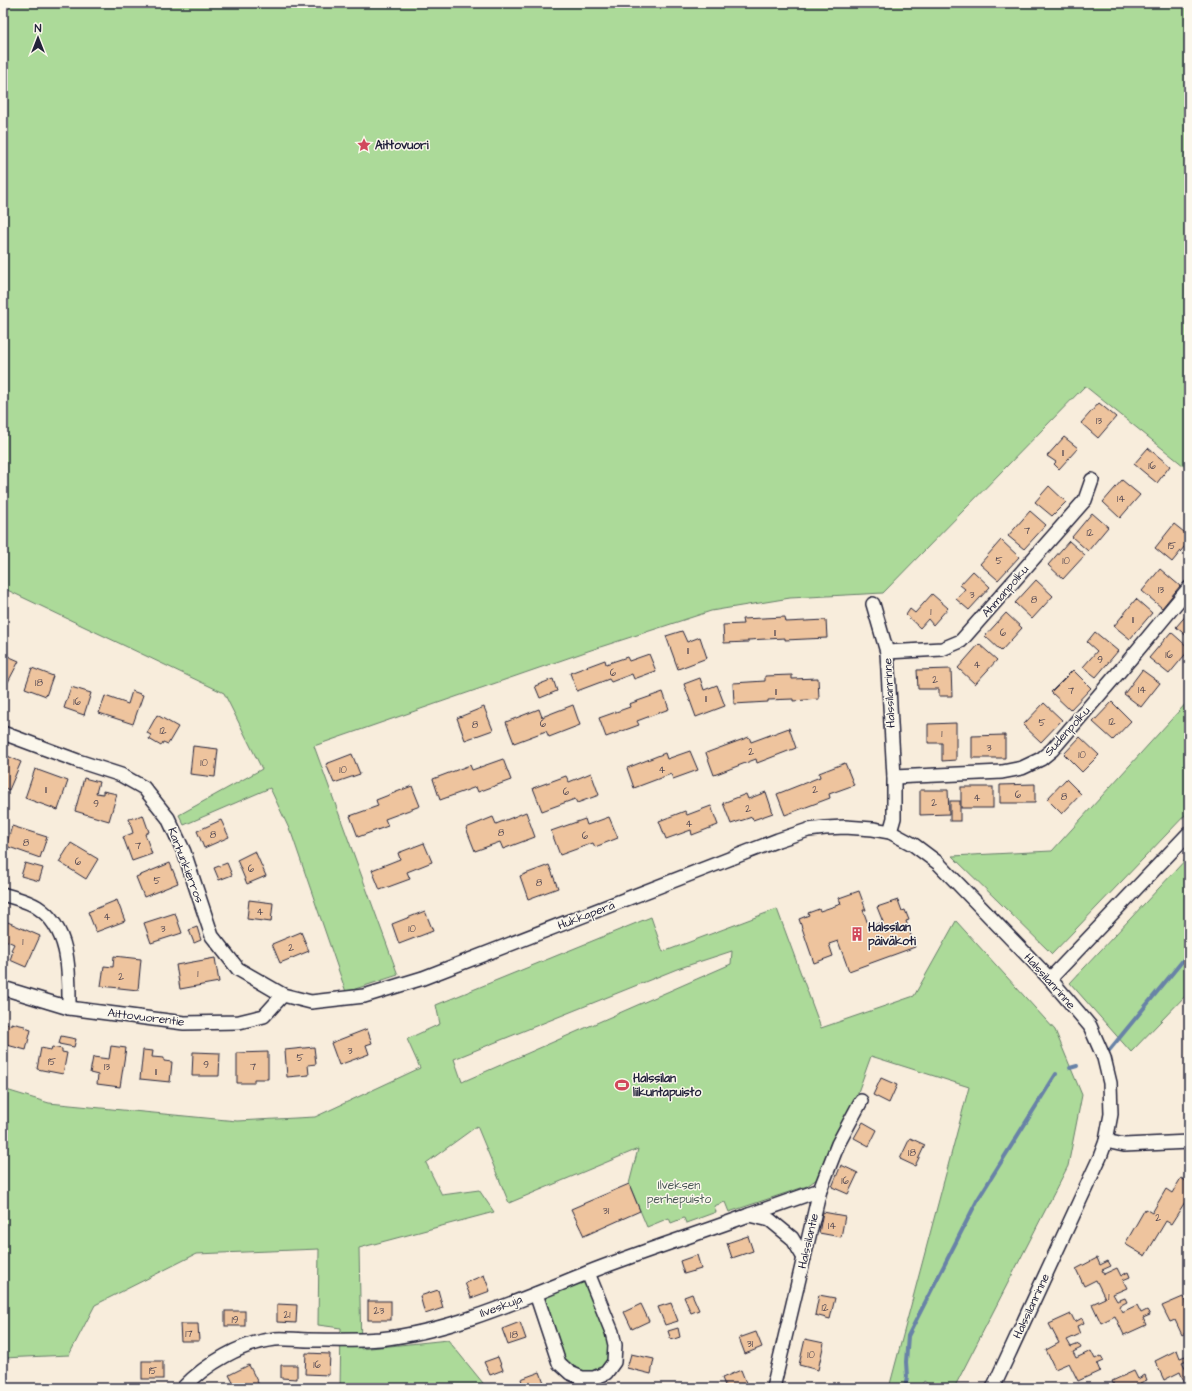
<svg xmlns="http://www.w3.org/2000/svg" width="1192" height="1391" viewBox="0 0 1192 1391" font-family="'Architects Daughter',sans-serif">
<rect width="100%" height="100%" fill="#f8eddc"/>
<filter id="ink" filterUnits="userSpaceOnUse"><feTurbulence type="fractalNoise" baseFrequency=".025" numOctaves="2"/><feDisplacementMap in="SourceGraphic" scale="8" xChannelSelector="R" yChannelSelector="G"/><feConvolveMatrix kernelMatrix="1 2 1 2 8 2 1 2 1" color-interpolation-filters="sRGB"/></filter>
<g filter="url(#ink)">
<g fill="#acda99" stroke="#677e6a" fill-rule="evenodd">
<polygon points="3,3 1189,3 1189,470 1085,386 883,593 790,598 711,611 591,650 314,746 398,975 346,992 292,835 270,788 184,825 179,815 262,769 224,693 3,588"/>
<polygon points="1189,700 1189,811 1052,954 952,856 1052,851"/>
<polygon points="1189,856 1189,992 1131,1052 1070,983"/>
<path d="M777,909l44,119 93,-32 42,-75 99,109 27,65 -14,71 -114,222h-20l-10,-7 -5,7h-30l80,-301 -98,-31 -23,64 -31,59 -10,7 -78,26 -4,-10 -11,4 2,6 -30,11 -2,-5 -13,5 -2,-5 -22,9 -18,-43 9,-35 -129,54 -32,-77 -51,37 16,32 37,-5 15,22 -135,36 2,101 87,-9 39,48h-147l1,-60 -23,-3 1,-76 -123,5 -101,51 -26,50 -66,3v-269l46,14 188,18 78,-4 105,-49 -13,-29 33,-15 -4,-19 215,-88 12,35zM732,951l-1,13 -269,118 -8,-23 223,-90z"/>
<polygon points="588,1273 612,1332 606,1373 570,1373 536,1294"/>
</g>
<g fill="none" stroke-linecap="round" stroke-linejoin="round">
<g stroke="#6782a7" stroke-width="4">
<polyline points="1107,1053 1189,953"/>
<polyline points="1070,1068 1077,1066"/>
<polyline points="905,1388 907,1377 906,1362 908,1336 978,1199 1056,1074"/>
</g>
</g>
<g fill="#eec49e" stroke="#22223b">
<polygon points="1099,403 1116,417 1098,438 1081,423"/>
<polygon points="1064,437 1078,448 1059,469 1054,464 1056,462 1047,456"/>
<polygon points="1148,448 1170,466 1157,483 1134,464"/>
<polygon points="1122,480 1140,495 1120,518 1103,502"/>
<polygon points="1049,486 1066,502 1052,516 1035,502"/>
<polygon points="1030,511 1046,525 1024,549 1008,536"/>
<polygon points="1092,513 1108,527 1088,551 1072,537"/>
<polygon points="1174,524 1189,536 1189,541 1172,562 1155,548"/>
<polygon points="1001,540 1019,557 998,580 980,564"/>
<polygon points="1069,541 1085,555 1063,579 1048,565"/>
<polygon points="1160,569 1180,586 1162,608 1142,591"/>
<polygon points="973,571 990,587 969,610 956,599 965,589 960,585"/>
<polygon points="1036,580 1053,596 1032,619 1015,603"/>
<polygon points="932,594 948,608 933,625 928,619 920,628 906,615 910,609 915,613"/>
<polygon points="1136,599 1152,613 1130,639 1114,626"/>
<polygon points="1189,612 1189,638 1176,627"/>
<polygon points="1006,613 1022,628 1001,651 985,636"/>
<polygon points="785,617 786,622 826,620 827,638 785,640 785,638 748,640 748,642 724,643 723,625 743,624 742,619"/>
<polygon points="682,631 687,642 700,637 707,658 678,669 666,636"/>
<polygon points="1095,632 1118,651 1096,677 1083,667 1097,651 1087,642"/>
<polygon points="1171,632 1189,648 1189,650 1169,674 1149,658"/>
<polygon points="979,644 997,660 975,684 958,668"/>
<polygon points="3,654 19,661 8,682 3,680"/>
<polygon points="649,654 656,671 634,679 632,674 611,682 609,679 577,691 570,673 605,660 606,664 627,657 629,661"/>
<polygon points="32,668 53,676 46,696 25,688"/>
<polygon points="951,669 952,696 939,696 939,689 918,689 917,670"/>
<polygon points="1073,670 1091,688 1070,710 1051,692"/>
<polygon points="1142,670 1160,683 1141,707 1124,694"/>
<polygon points="792,675 792,679 818,678 819,699 793,701 793,699 768,700 768,702 734,704 733,683 765,681 765,676"/>
<polygon points="700,678 704,690 717,685 725,706 696,717 684,684"/>
<polygon points="553,679 557,691 540,698 535,686"/>
<polygon points="71,687 91,693 84,715 64,708"/>
<polygon points="132,691 143,695 133,724 99,713 105,696 128,704"/>
<polygon points="663,692 669,709 637,721 639,725 606,737 599,718 630,707 629,704"/>
<polygon points="1112,702 1131,721 1113,740 1093,722"/>
<polygon points="1044,703 1062,720 1041,742 1023,725"/>
<polygon points="573,705 580,725 549,737 546,731 514,743 506,722 539,709 542,717"/>
<polygon points="484,707 493,730 465,740 457,718"/>
<polygon points="157,715 178,727 168,744 163,742 161,746 149,739 151,735 147,733"/>
<polygon points="956,723 956,760 942,761 942,743 928,743 928,724"/>
<polygon points="789,728 796,748 757,763 756,759 714,775 706,753 749,737 751,742"/>
<polygon points="1005,735 1005,758 972,758 972,736"/>
<polygon points="1080,737 1099,755 1082,772 1064,754"/>
<polygon points="193,746 218,749 215,777 190,774"/>
<polygon points="690,751 698,770 673,779 671,774 634,788 627,768 665,753 667,759"/>
<polygon points="3,754 21,762 9,790 3,787"/>
<polygon points="352,754 360,774 334,783 326,764"/>
<polygon points="503,759 511,780 478,792 476,787 440,800 433,779 470,765 472,770"/>
<polygon points="845,763 854,785 829,794 830,798 785,815 777,794 820,777 819,773"/>
<polygon points="35,769 68,781 58,810 25,798"/>
<polygon points="591,773 599,795 577,803 575,799 542,811 533,788 566,776 569,782"/>
<polygon points="84,778 99,782 96,793 103,794 103,791 117,794 109,821 75,811"/>
<polygon points="1066,779 1081,794 1062,814 1047,799"/>
<polygon points="1035,784 1035,803 1000,803 1000,785"/>
<polygon points="412,786 420,806 385,819 388,826 358,837 350,816 378,806 376,800"/>
<rect x="961" y="787" width="32" height="21"/>
<polygon points="920,790 948,790 949,814 920,815"/>
<polygon points="766,792 773,813 753,820 752,817 731,824 723,803 746,794 748,799"/>
<rect x="950" y="801" width="10" height="20"/>
<polygon points="711,806 718,825 692,835 691,830 666,839 659,821 685,811 687,815"/>
<polygon points="526,812 535,837 503,849 500,842 475,851 466,828 493,817 496,824"/>
<polygon points="143,815 149,832 145,834 152,854 132,861 123,837 133,833 129,819"/>
<polygon points="609,817 618,838 595,847 593,843 560,855 551,831 585,819 587,825"/>
<polygon points="221,820 229,837 204,848 197,831"/>
<polygon points="12,826 47,837 40,858 6,846"/>
<polygon points="71,843 98,859 86,879 59,862"/>
<polygon points="424,843 432,862 407,872 410,879 380,890 372,870 400,859 398,853"/>
<polygon points="255,851 266,876 247,884 237,860"/>
<polygon points="25,863 43,868 39,881 21,876"/>
<polygon points="170,863 178,883 144,897 136,877"/>
<polygon points="227,863 232,875 219,880 214,868"/>
<polygon points="549,865 558,888 528,899 520,876"/>
<polygon points="859,891 866,910 863,910 869,927 883,922 877,907 898,900 902,911 905,910 909,920 906,921 915,947 849,971 838,941 829,944 833,956 814,963 799,919 809,915 808,913 819,909 820,911 841,904 839,898"/>
<polygon points="117,900 125,921 96,932 88,912"/>
<polygon points="249,900 273,903 271,922 247,919"/>
<polygon points="425,911 433,931 399,944 392,924"/>
<polygon points="175,913 182,933 151,943 144,923"/>
<polygon points="3,920 40,936 26,967 10,960 13,951 11,950 14,944 3,939"/>
<polygon points="197,927 201,940 194,943 189,930"/>
<polygon points="301,932 309,951 280,963 272,944"/>
<polygon points="114,956 141,959 138,990 101,986 104,966 113,967"/>
<polygon points="215,958 219,982 180,989 176,965"/>
<polygon points="3,1023 11,1025 11,1023 25,1026 25,1028 31,1030 26,1050 3,1044"/>
<polygon points="367,1029 372,1043 366,1045 369,1054 339,1065 331,1043"/>
<polygon points="61,1036 76,1039 74,1047 59,1044"/>
<polygon points="111,1046 126,1048 120,1087 97,1084 98,1075 90,1073 93,1057 109,1059"/>
<polygon points="52,1047 62,1049 62,1052 67,1053 63,1074 37,1069 41,1048 51,1050"/>
<polygon points="314,1047 316,1064 308,1065 309,1075 287,1077 285,1050"/>
<polygon points="143,1050 153,1051 152,1057 164,1058 164,1061 172,1062 170,1082 140,1079"/>
<polygon points="193,1052 220,1053 219,1076 192,1076"/>
<polygon points="268,1052 268,1079 254,1079 254,1083 237,1083 237,1053"/>
<polygon points="881,1078 897,1085 889,1103 873,1095"/>
<polygon points="863,1122 877,1130 869,1146 854,1138"/>
<polygon points="910,1138 925,1145 915,1166 900,1159"/>
<polygon points="841,1165 858,1173 848,1194 832,1187"/>
<polygon points="1181,1178 1189,1183 1189,1204 1185,1202 1171,1224 1166,1221 1145,1256 1125,1244 1145,1209 1152,1213 1166,1189 1172,1193"/>
<polygon points="629,1184 640,1211 584,1236 571,1209"/>
<polygon points="823,1212 845,1216 841,1237 819,1233"/>
<polygon points="748,1236 753,1251 732,1258 727,1243"/>
<polygon points="697,1255 701,1269 684,1274 680,1261"/>
<polygon points="1097,1258 1100,1265 1108,1261 1111,1266 1102,1270 1104,1274 1117,1268 1121,1276 1128,1272 1130,1277 1123,1280 1127,1288 1113,1294 1117,1301 1125,1298 1127,1302 1119,1306 1122,1312 1137,1305 1141,1313 1147,1310 1150,1315 1143,1318 1146,1325 1124,1335 1115,1316 1101,1323 1092,1304 1105,1298 1096,1280 1084,1286 1076,1269"/>
<polygon points="484,1275 490,1291 471,1298 465,1283"/>
<polygon points="438,1290 443,1308 425,1314 420,1296"/>
<polygon points="692,1294 699,1310 691,1313 684,1297"/>
<polygon points="819,1295 835,1298 830,1319 815,1315"/>
<polygon points="1183,1297 1189,1310 1189,1331 1182,1335 1175,1320 1170,1322 1162,1306"/>
<rect x="368" y="1301" width="23" height="19"/>
<polygon points="671,1303 678,1321 665,1325 658,1307"/>
<polygon points="277,1304 297,1305 296,1323 277,1322"/>
<polygon points="641,1304 649,1321 632,1329 624,1312"/>
<rect x="225" y="1311" width="20" height="15"/>
<polygon points="1071,1314 1075,1322 1082,1318 1084,1323 1077,1326 1080,1334 1067,1340 1071,1347 1079,1344 1081,1348 1073,1352 1076,1358 1091,1351 1095,1359 1101,1356 1104,1361 1097,1364 1100,1371 1078,1381 1069,1363 1055,1369 1046,1350 1059,1343 1049,1324"/>
<polygon points="520,1322 526,1339 508,1345 502,1329"/>
<polygon points="180,1324 198,1324 199,1341 181,1341"/>
<polygon points="678,1328 680,1337 671,1340 668,1331"/>
<polygon points="756,1332 762,1347 745,1354 739,1338"/>
<polygon points="805,1339 824,1343 818,1370 799,1365"/>
<polygon points="1177,1350 1180,1358 1188,1355 1189,1356 1189,1359 1182,1362 1186,1369 1189,1367 1189,1388 1187,1388 1180,1372 1164,1380 1155,1361"/>
<polygon points="306,1353 330,1354 329,1375 305,1374"/>
<polygon points="631,1354 654,1359 651,1374 627,1368"/>
<polygon points="498,1357 503,1370 490,1375 484,1362"/>
<rect x="142" y="1361" width="21" height="18"/>
<polygon points="249,1365 259,1385 253,1388 236,1388 229,1375"/>
<polygon points="281,1365 297,1365 297,1379 281,1378"/>
<polygon points="741,1370 748,1388 726,1388 722,1378"/>
<polygon points="1134,1371 1138,1379 1145,1375 1147,1380 1140,1383 1142,1388 1115,1388 1112,1381"/>
<polygon points="540,1372 546,1388 524,1388 521,1379"/>
</g>
<g fill="none" stroke-linecap="round" stroke-linejoin="round">
<defs>
<g id="minor">
<polyline points="873,604 887,652 894,777 894,818 890,832"/>
<polyline points="887,652 942,649 961,641 1085,500 1092,480"/>
<polyline points="3,733 78,761 121,775 144,788 168,818 184,852 212,936 238,969 283,995 311,1002 364,996 423,978 778,840 808,830 825,828 845,827 873,829 890,832 914,845 938,863 1050,979 1090,1026 1104,1058 1110,1083 1111,1114 1106,1141 1100,1157 993,1388"/>
<polyline points="894,777 1002,772 1022,768 1041,759 1052,750 1131,658 1189,588"/>
<path d="M3,894c11,4 25,7 34,13 34,22 32,66 32,101"/>
<polyline points="1050,979 1189,833"/>
<polyline points="3,988 69,1008 184,1023 239,1022 264,1016 283,995"/>
<polyline points="1106,1141 1124,1145 1189,1142"/>
<polyline points="749,1215 820,1190"/>
<polyline points="536,1294 559,1363 570,1373 582,1378 594,1378 606,1373 614,1362 615,1345 612,1332 588,1273"/>
<path d="M183,1388c23,-24 58,-45 92,-49 10,-1 22,1 33,1 24,0 48,1 72,-1 72,-8 140,-39 207,-66 53,-21 108,-38 162,-58l21,5 22,18 12,20"/>
<polyline points="773,1388 820,1190 838,1144 861,1101"/>
</g>
</defs>
<use href="#minor" stroke="#22223b" stroke-width="16"/>
<use href="#minor" stroke="#fbf7ec" stroke-width="13"/>
</g>
</g>
<defs>
<symbol id="sight-bare" viewBox="-9 -9 18 18"><path d="M0-6L1.8-2.2L6-1.7L2.9 1.2L3.7 5.4L0 3.3L-3.7 5.4L-2.9 1.2L-6-1.7L-1.8-2.2Z" fill="#d1495b" stroke="#fbf7ec" stroke-width="2.5" paint-order="stroke"/></symbol>
<symbol id="building-bare" viewBox="-9 -9 18 18"><path d="M-4-6H4V6H1V3H-1V6H-4ZM-2.5-4.3h1.7v1.8h-1.7ZM.8-4.3h1.7v1.8H.8ZM-2.5-1h1.7V.8h-1.7ZM.8-1h1.7V.8H.8Z" fill="#d1495b" stroke="#fbf7ec" stroke-width="2.5" paint-order="stroke"/></symbol>
<symbol id="stadium-bare" viewBox="-9 -9 18 18"><path d="M0-5a6.5 5 0 1 0 0 10a6.5 5 0 1 0 0-10ZM-3.5-1.8h7v3.6h-7Z" fill="#d1495b" stroke="#fbf7ec" stroke-width="2.5" paint-order="stroke"/></symbol>
</defs>
<g fill-rule="evenodd">
<use href="#sight-bare" x="354" y="135" width="20" height="20"/>
<use href="#building-bare" x="847" y="924" width="20" height="20"/>
<use href="#stadium-bare" x="612" y="1075" width="20" height="20"/>
</g>
<g text-anchor="middle" stroke-width="3" stroke-linejoin="round" paint-order="stroke">
<g font-size="10" fill="#554a54">
<text x="1099" y="424">13</text>
<text x="1063" y="456">11</text>
<text x="1152" y="469">16</text>
<text x="1121" y="502">14</text>
<text x="1027" y="534">7</text>
<text x="1090" y="536">12</text>
<text x="1172" y="549">15</text>
<text x="999" y="564">5</text>
<text x="1066" y="564">10</text>
<text x="1161" y="593">13</text>
<text x="972" y="598">3</text>
<text x="1034" y="603">8</text>
<text x="931" y="615">1</text>
<text x="1133" y="623">11</text>
<text x="775" y="636">11</text>
<text x="1003" y="636">6</text>
<text x="688" y="654">11</text>
<text x="1169" y="658">16</text>
<text x="1100" y="663">9</text>
<text x="977" y="668">4</text>
<text x="613" y="676">6</text>
<text x="935" y="683">2</text>
<text x="39" y="686">18</text>
<text x="1142" y="693">14</text>
<text x="1071" y="694">7</text>
<text x="776" y="695">11</text>
<text x="706" y="702">11</text>
<text x="77" y="705">16</text>
<text x="1112" y="725">12</text>
<text x="1042" y="726">5</text>
<text x="543" y="727">6</text>
<text x="475" y="728">8</text>
<text x="163" y="734">12</text>
<text x="942" y="737">1</text>
<text x="989" y="751">3</text>
<text x="751" y="755">2</text>
<text x="1082" y="758">10</text>
<text x="204" y="766">10</text>
<text x="343" y="773">10</text>
<text x="662" y="773">4</text>
<text x="46" y="793">11</text>
<text x="815" y="793">2</text>
<text x="566" y="795">6</text>
<text x="1018" y="798">6</text>
<text x="1064" y="800">8</text>
<text x="977" y="801">4</text>
<text x="934" y="806">2</text>
<text x="96" y="807">9</text>
<text x="748" y="812">2</text>
<text x="689" y="827">4</text>
<text x="501" y="836">8</text>
<text x="213" y="838">8</text>
<text x="585" y="839">6</text>
<text x="26" y="846">8</text>
<text x="138" y="849">7</text>
<text x="78" y="865">6</text>
<text x="251" y="872">6</text>
<text x="157" y="884">5</text>
<text x="539" y="886">8</text>
<text x="260" y="915">4</text>
<text x="107" y="920">4</text>
<text x="163" y="932">3</text>
<text x="412" y="932">10</text>
<text x="23" y="945">1</text>
<text x="291" y="951">2</text>
<text x="198" y="977">1</text>
<text x="121" y="980">2</text>
<text x="350" y="1054">3</text>
<text x="300" y="1061">5</text>
<text x="52" y="1065">15</text>
<text x="206" y="1068">9</text>
<text x="107" y="1070">13</text>
<text x="253" y="1070">7</text>
<text x="156" y="1075">11</text>
<text x="912" y="1156">18</text>
<text x="845" y="1184">16</text>
<text x="606" y="1214">31</text>
<text x="1158" y="1221">2</text>
<text x="832" y="1229">14</text>
<text x="1109" y="1300">1</text>
<text x="825" y="1311">12</text>
<text x="379" y="1314">23</text>
<text x="287" y="1318">21</text>
<text x="235" y="1323">19</text>
<text x="189" y="1337">17</text>
<text x="514" y="1338">18</text>
<text x="750" y="1347">31</text>
<text x="811" y="1358">10</text>
<text x="317" y="1368">16</text>
<text x="153" y="1374">15</text>
</g>
<g font-size="12" font-weight="bold" fill="#22223b" stroke="#fbf7ec" text-anchor="start">
<text x="375" y="149">Aittovuori</text>
<text x="868" y="931">Halssilan<tspan x="868" dy="14">päiväkoti</tspan></text>
<text x="633" y="1082">Halssilan<tspan x="633" dy="14">liikuntapuisto</tspan></text>
</g>
<g font-size="12" fill="#22223b" stroke="#fbf7ec">
<text transform="translate(1005 591) rotate(-49)" y="4">Ahmanpolku</text>
<text transform="translate(889 693) rotate(-93)" y="4">Halssilanrinne</text>
<text transform="translate(1067 731) rotate(-48)" y="4">Sudenpolku</text>
<text transform="translate(186 865) rotate(69)" y="4">Karhunkierros</text>
<text transform="translate(586 915) rotate(-21)" y="4">Hukkaperä</text>
<text transform="translate(1050 981) rotate(48)" y="4">Halssilanrinne</text>
<text transform="translate(146 1017) rotate(7)" y="4">Aittovuorentie</text>
<text transform="translate(808 1241) rotate(-77)" y="4">Halssilantie</text>
<text transform="translate(501 1306) rotate(-20)" y="4">Ilveskuja</text>
<text transform="translate(1031 1306) rotate(-65)" y="4">Halssilanrinne</text>
</g>
<g font-size="12" fill="#4b5957" stroke="#fbf7ec">
<text x="679" y="1189">Ilveksen<tspan x="679" dy="14">perhepuisto</tspan></text>
</g>
</g>
<rect width="1192" height="1391" fill="none" stroke="#fbf7ec" stroke-width="16"/>
<rect x="8" y="8" width="1176" height="1375" fill="none" stroke="#22223b" stroke-width="1.5" filter="url(#ink)"/>
<g transform="translate(38 38)" stroke="#fbf7ec" stroke-width="3" paint-order="stroke">
<path d="M0-3L7 15L0 10L-7 15Z" fill="#22223b"/>
<text y="-6" font-size="11" font-weight="bold" text-anchor="middle" fill="#22223b">N</text>
</g>
</svg>
